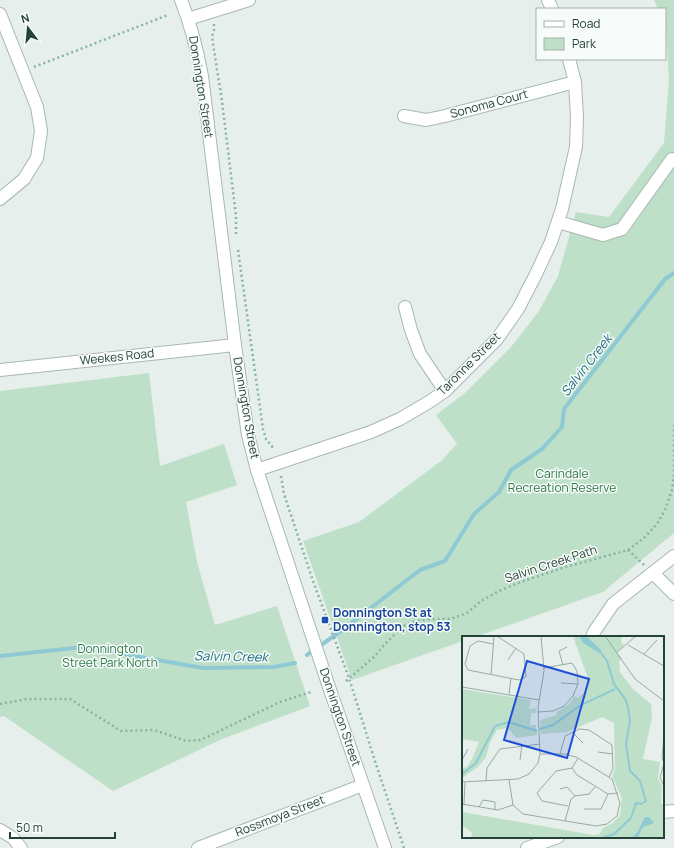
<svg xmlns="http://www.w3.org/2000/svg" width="674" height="848" viewBox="0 0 674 848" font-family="Manrope,sans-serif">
<rect width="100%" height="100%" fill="#e6efeb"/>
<g fill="#bfe0c8">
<polygon points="654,0 674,0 674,533 603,592 475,637 463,637 463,641 352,680 303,541 359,522 441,461 457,444 436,415 465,393 511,347 539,311 558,276 576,212 609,217 664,143 669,80 666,26 665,24 665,9 658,9"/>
<polygon points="149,373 160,466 224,444 237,485 186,502 197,562 215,625 277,606 310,706 222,739 113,791 4,716 0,717 0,391"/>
</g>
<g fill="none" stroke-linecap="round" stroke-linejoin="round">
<g stroke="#8ec9d4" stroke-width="4">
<polyline points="307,655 341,631 420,570 445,561 474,514 499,492 511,470 542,449 562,427 564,409 665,279 674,273"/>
<polyline points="0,656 83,647 203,668 274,667 295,663"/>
</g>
<defs>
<g id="minor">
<path d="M181,0c10,25 16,49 21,76l33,269 13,90 9,35 72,217 56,161"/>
<polyline points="548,0 552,9"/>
<polyline points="0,14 37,107 41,131 37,158 24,179 0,199"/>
<polyline points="188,19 249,0"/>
<polyline points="404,116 426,120 445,116 575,82"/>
<polyline points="558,222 603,235 622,229 672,159"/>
<polyline points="405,307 411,330 420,354 445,391"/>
<polyline points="0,370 235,345"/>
<polyline points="257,470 371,432 400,419 429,402 445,391 497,339 518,309 536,274 551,242 562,209 576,147 577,117 575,82 569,59"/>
<polyline points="653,573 674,594"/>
<polyline points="592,637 594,632 613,604 674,556"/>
<polyline points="663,812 674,811"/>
<polyline points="0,830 13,838 21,848"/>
<polyline points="198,848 363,785"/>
<polyline points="527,848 558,837"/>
</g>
</defs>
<use href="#minor" stroke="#a8b8b2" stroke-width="14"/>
<g stroke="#86b3a5" stroke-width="2.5" stroke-dasharray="2 3" stroke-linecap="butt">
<polyline points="214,24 214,30 212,37 222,101 236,216 236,235"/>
<polyline points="34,67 168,15"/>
<polyline points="238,250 263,429 266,439 274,449"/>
<polyline points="281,476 284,494 313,581 349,678 374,758 404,848"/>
<polyline points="628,550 644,565"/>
<polyline points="346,681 374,657 384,645 403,626 416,621 435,619 450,619 467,613 481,601 499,591 518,583 562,568 628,550 645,537 657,524 665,510 672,490 674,475 674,425"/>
<polyline points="0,704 27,699 70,699 121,731 154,730 186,741 200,740 209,736 280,702 311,692"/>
</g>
<use href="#minor" stroke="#fff" stroke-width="12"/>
</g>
<rect fill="#1a4fb4" stroke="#f7fbf9" stroke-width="1.5" x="321" y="616" width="8" height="8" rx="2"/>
<g text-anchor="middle" stroke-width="3" stroke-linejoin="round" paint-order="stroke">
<g font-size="12" fill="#24423a" stroke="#f7fbf9">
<text transform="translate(201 87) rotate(81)" y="4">Donnington Street</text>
<text transform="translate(489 104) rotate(-15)" y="4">Sonoma Court</text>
<text transform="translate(117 357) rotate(-6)" y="4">Weekes Road</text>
<text transform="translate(469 364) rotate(-45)" y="4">Taronne Street</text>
<text transform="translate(246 408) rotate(80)" y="4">Donnington Street</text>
<text transform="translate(551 564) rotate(-18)" y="4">Salvin Creek Path</text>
<text transform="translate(340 717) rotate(71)" y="4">Donnington Street</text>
<text transform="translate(280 816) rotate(-21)" y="4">Rossmoya Street</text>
</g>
<g font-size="12" fill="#2d7a4b" stroke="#f7fbf9">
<text x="562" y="478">Carindale<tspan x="562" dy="14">Recreation Reserve</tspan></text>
<text x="110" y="653">Donnington<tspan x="110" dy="14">Street Park North</tspan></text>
</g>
<g font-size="12" font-weight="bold" fill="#164399" stroke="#f7fbf9" text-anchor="start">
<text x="333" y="617">Donnington St at<tspan x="333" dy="14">Donnington, stop 53</tspan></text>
</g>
<g font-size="13" font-style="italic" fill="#1c6f80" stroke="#f7fbf9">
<text transform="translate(586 365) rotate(-52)" y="5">Salvin Creek</text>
<text transform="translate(231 656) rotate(1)" y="5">Salvin Creek</text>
</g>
</g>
<g transform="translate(462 636)">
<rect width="202" height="202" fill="#e6efeb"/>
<path d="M111,0h49l-1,6 3,3 -7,7 5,7 -3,2 1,11 12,16 19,16 1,13 -9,42 17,3 -2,17 4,7 -1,18h3v34h-193l1,-5 -10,-8v-13l131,23 7,-1 3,-6 10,-5 7,-8 2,-17 -10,-22 3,-6 -1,-47 -12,-6 -35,15 -26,2 -1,-14 17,-5 -1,-3 12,-7 7,-9 3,2 7,-6 2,-5v-11zM0,53l69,11 -2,9 7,-1v5h-5l-1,12h6l1,10 -21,3 -8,-10 -11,2 -7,12 -4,15 -8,10 -16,11v-9l5,-2 5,-8 7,-17 -17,-3z" fill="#bfe0c8"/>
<path d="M117,0h7l15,14v4l-18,-11zM183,181h4l5,6 -11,4 -5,10 -7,1 6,-5z" fill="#8ec9d4"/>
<path fill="none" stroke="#8ec9d4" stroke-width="2" d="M139,17l6,8 7,23 11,15 3,8 2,14 -4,23 4,27 10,10 6,20 -5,3 -5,-1 -5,15 -17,16 -12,4M78,93l13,-4 28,-20 34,-16M0,138l14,-11 19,-37 14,-4 28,9"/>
<path fill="none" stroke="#98aaa4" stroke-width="1" d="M143,0l30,43 29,22M31,8l-15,-3 -8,5 -5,18 3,6 51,10 7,-3 -2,-23 -27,-18M166,9l36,21M155,16l19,-16M182,18l13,-14M46,24l8,-12M101,29l-4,-14 8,-4M29,39l3,-39M99,47l17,1M0,51l77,13M47,58l2,-16M76,76l15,-1 11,-5 9,-10 5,-12 -1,-13 -5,-8 -28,5M110,96l11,11M202,99l-2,23 2,5M136,116l15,2M98,118l5,-18 14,-7 10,1 23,15 1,24 -4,8M0,124l6,-11M58,124l2,-15M202,127l-4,15 4,8M110,132l5,7 31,19 10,-1M47,144l4,25 10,9 73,12 11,-2 10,-8 3,-13 -8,-24 -36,-22 -12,-3h-24M24,145l1,-13 13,-19 40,-5M0,146l56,-3 11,-5 9,-11 2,-9 -2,-46 6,-37 -3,-35M98,153l7,-2 8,9M0,168l36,6 15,-5M2,169l1,-23M106,170l-26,-5 -5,-8 19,-22 16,-3 6,-10M17,171l4,-7 12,2v8M122,173h17l7,-15M103,185l6,-22 4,-3 14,-2 6,-7"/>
<path fill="#1d4ed8" fill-opacity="0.15" stroke="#1d4ed8" stroke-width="2" d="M65,25l62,18 -22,79 -63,-18z"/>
<rect width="202" height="202" fill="none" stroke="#24423a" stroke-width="2"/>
</g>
<rect x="536" y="8" width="130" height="52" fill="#f7fbf9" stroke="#a3b1ad"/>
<rect x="544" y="21" width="20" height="6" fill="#ffffff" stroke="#a3b1ad"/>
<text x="572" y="28" font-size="12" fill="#24423a">Road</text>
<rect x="544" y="38" width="20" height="12" fill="#bfe0c8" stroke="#a3b1ad"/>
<text x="572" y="48" font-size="12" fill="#24423a">Park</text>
<g transform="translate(28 28) rotate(344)" stroke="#f7fbf9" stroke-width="3" paint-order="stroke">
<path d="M0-3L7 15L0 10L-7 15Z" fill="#24423a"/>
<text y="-6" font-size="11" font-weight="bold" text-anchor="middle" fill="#24423a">N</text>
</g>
<path d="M10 832v6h105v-6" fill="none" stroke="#24423a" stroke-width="2"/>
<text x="16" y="832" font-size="12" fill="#24423a" stroke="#f7fbf9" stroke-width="3" paint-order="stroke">50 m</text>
</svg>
